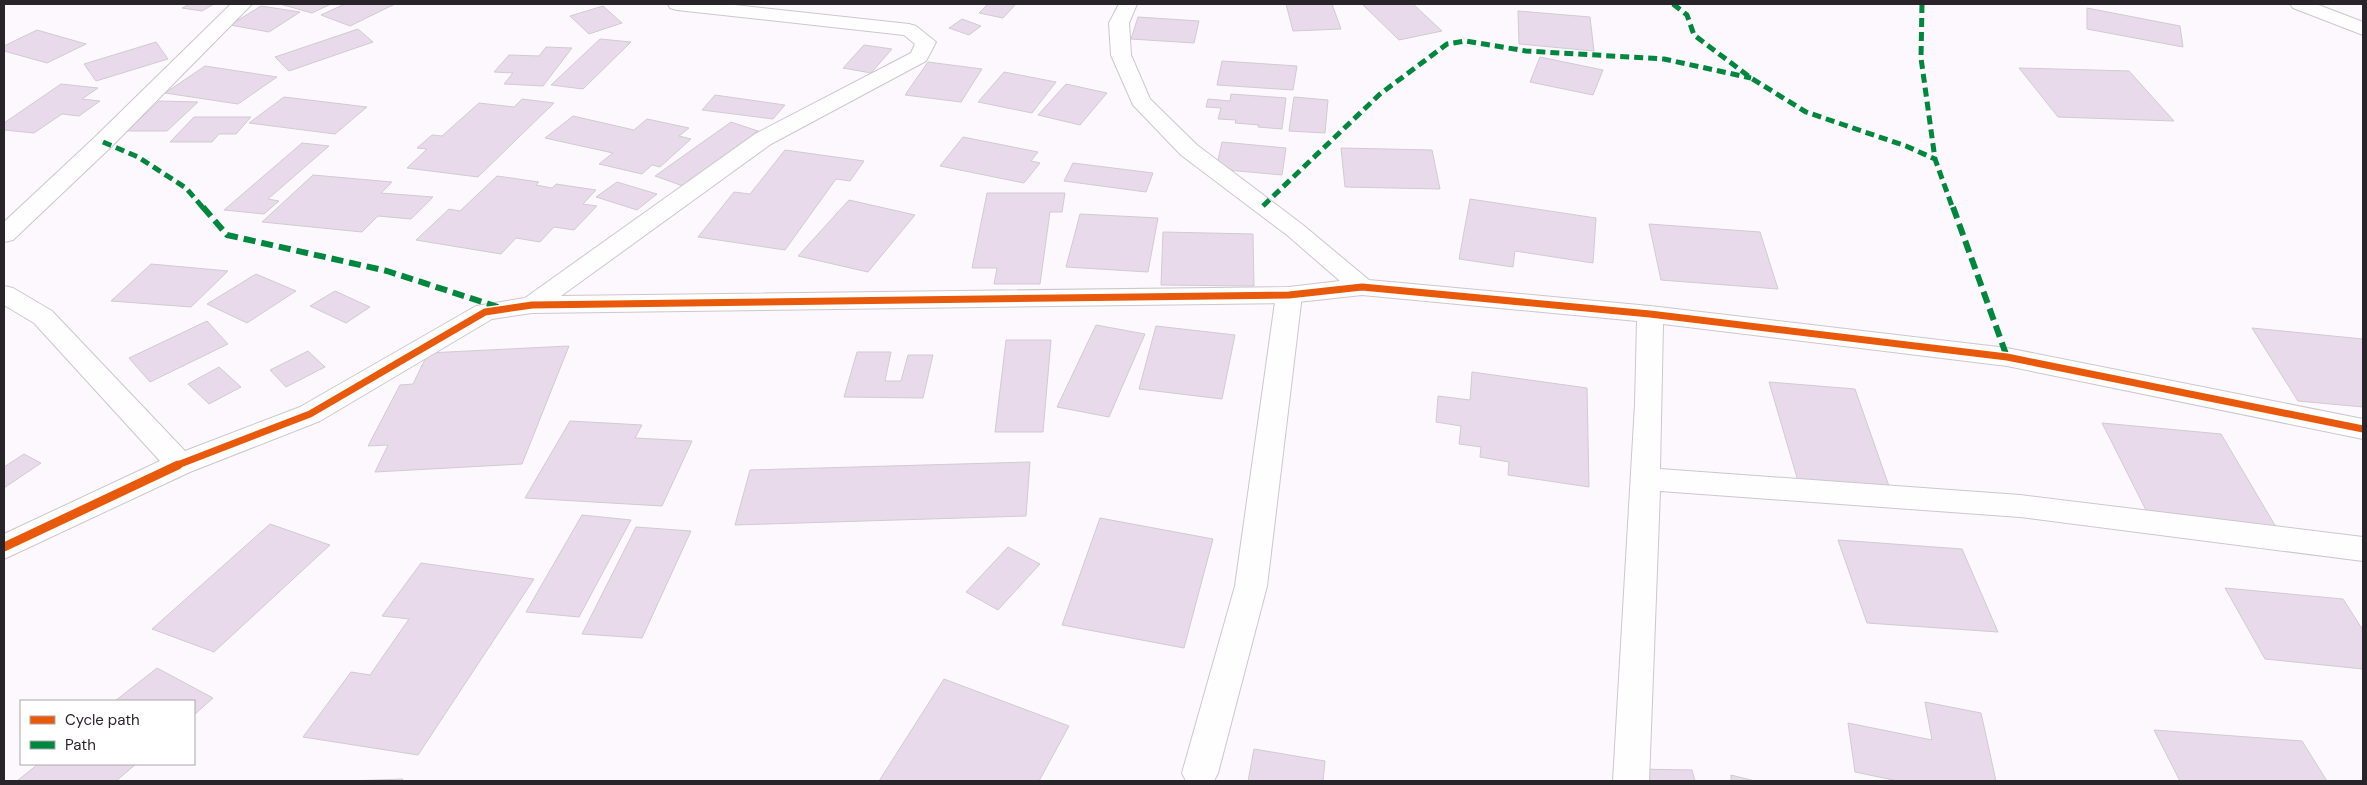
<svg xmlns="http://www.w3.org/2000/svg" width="2367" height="785" viewBox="0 0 2367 785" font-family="'DM Sans',sans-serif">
<rect width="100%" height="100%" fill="#fcf8fd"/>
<g fill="#e8daeb" stroke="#d0cbd1">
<polygon points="190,4 214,4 202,11 182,8"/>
<polygon points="280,4 331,4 312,13"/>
<polygon points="345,4 395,4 350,26 321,15"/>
<polygon points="988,4 1016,4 1003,18 979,13"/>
<polygon points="1286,4 1332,4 1341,29 1293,31"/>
<polygon points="1362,4 1413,4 1442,31 1399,40"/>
<polygon points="261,6 300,12 269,32 230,25"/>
<polygon points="603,6 622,23 589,34 570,16"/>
<polygon points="2087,8 2180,26 2183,47 2087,29"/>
<polygon points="1518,11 1590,17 1594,51 1519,44"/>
<polygon points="1138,17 1199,21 1194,43 1131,39"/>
<polygon points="962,19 981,26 969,35 949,28"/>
<polygon points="358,29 373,42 289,71 275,57"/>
<polygon points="37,30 86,44 47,63 4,51 4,46"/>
<polygon points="600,39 631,42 583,89 551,85"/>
<polygon points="156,42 168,59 96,81 84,64"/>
<polygon points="864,45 892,49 871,73 843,68"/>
<polygon points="546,47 572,48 543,86 504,84 513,73 494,72 509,55 539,56"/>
<polygon points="1540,57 1603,70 1593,95 1530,82"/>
<polygon points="1222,61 1297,66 1293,90 1217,85"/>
<polygon points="928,62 982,69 961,102 905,95"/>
<polygon points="205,66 277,77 238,104 165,93"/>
<polygon points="2019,68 2129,71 2174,121 2058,117"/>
<polygon points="1004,72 1056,82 1032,113 978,102"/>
<polygon points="61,84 98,88 82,99 100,101 79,116 62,114 34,133 4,130 4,123"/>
<polygon points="1066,84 1107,93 1080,125 1038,115"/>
<polygon points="1231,94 1286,98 1282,129 1258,127 1259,125 1235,123 1236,120 1218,119 1221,108 1206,107 1208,99 1230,101"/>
<polygon points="715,95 785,105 773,119 702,110"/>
<polygon points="284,97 367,107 335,134 249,123"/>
<polygon points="1294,97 1328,100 1325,133 1289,131"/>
<polygon points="522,99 554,103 478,177 407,168 427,149 417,148 432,135 442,136 479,103 514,107"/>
<polygon points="159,101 198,102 167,131 127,131"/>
<polygon points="573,116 634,130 647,119 689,128 679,136 691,139 660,167 652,165 642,174 599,164 613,153 545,138"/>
<polygon points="194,117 251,117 236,134 219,134 212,142 170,142"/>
<polygon points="731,122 758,131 683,186 655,176"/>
<polygon points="963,137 1038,152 1031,161 1040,163 1024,183 940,166"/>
<polygon points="1222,142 1286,148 1282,175 1216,169"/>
<polygon points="302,143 329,146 268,199 279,201 264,214 224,210"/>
<polygon points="1341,148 1432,150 1440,189 1345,187"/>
<polygon points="785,150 864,161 850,181 836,179 785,250 698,237 734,192 750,194"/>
<polygon points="1073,163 1153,173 1146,192 1064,181"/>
<polygon points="313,175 392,182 381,193 433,197 411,219 378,216 362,232 262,222"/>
<polygon points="497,176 539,182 536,185 552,188 556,184 596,190 583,204 597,206 574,230 554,227 540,242 516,238 501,254 416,240 449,209 460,211"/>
<polygon points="617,182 657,194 637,210 596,197"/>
<polygon points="987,193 1065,193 1062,212 1050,212 1040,284 994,284 997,268 972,268"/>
<polygon points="1470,199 1596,218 1593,263 1515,251 1513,267 1459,259"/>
<polygon points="849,200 915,215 868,272 798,256"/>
<polygon points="1080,214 1158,218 1148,272 1066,267"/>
<polygon points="1649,224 1760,232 1778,289 1661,280"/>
<polygon points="1163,232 1253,234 1254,286 1161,285"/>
<polygon points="151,264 228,271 191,307 111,301"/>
<polygon points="256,274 296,291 247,323 207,304"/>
<polygon points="335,291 370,307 346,323 310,306"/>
<polygon points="207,321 228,344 150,382 129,358"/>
<polygon points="1096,325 1145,334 1109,417 1057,407"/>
<polygon points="1156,326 1235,335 1222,399 1139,389"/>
<polygon points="2252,328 2363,339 2363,407 2298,401"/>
<polygon points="1006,340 1051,340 1043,432 995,432"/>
<polygon points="569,346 522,464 375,472 388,445 368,446 400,385 413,384 428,353"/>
<polygon points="308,351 325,367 286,387 270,370"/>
<polygon points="857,352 891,352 885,381 901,381 908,355 933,355 923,398 844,397"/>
<polygon points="219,367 241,387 209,404 188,384"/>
<polygon points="1472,372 1587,388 1589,487 1508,475 1509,462 1480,457 1481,447 1459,444 1461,426 1436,422 1438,396 1470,400"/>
<polygon points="1769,382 1855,389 1890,489 1798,481"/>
<polygon points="570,421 642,425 635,438 692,441 662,506 525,498"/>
<polygon points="2102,423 2221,434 2276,527 2148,514"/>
<polygon points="24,454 41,463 4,488 4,467"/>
<polygon points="1030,462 1026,516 735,525 750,470"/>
<polygon points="582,515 631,520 579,617 526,612"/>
<polygon points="1100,518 1213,539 1184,648 1062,625"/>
<polygon points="270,524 330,545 214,652 152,629"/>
<polygon points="636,527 691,531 642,638 582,634"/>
<polygon points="1838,540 1962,549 1998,632 1867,623"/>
<polygon points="1008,547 1040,564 998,610 966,592"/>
<polygon points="421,563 534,579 418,755 303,737 351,672 370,675 409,619 382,616"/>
<polygon points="2225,588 2343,599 2363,630 2363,669 2265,659"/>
<polygon points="157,668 213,698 194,715 194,701 115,701"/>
<polygon points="944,679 1069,726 1039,781 879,781"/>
<polygon points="1925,702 1981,713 1996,781 1898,781 1855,772 1848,723 1932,740"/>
<polygon points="2154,730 2302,741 2327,781 2180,781"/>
<polygon points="1254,749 1325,761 1323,781 1248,781"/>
<polygon points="38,764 136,764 116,781 17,781"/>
<polygon points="1636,769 1692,770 1695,781 1639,781"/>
<polygon points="1731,775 1755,781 1731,781"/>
<polygon points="403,779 401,781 348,781"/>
</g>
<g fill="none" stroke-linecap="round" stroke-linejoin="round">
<defs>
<polygon id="lane" points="1289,287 1298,289 1302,295 1267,586 1218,773 1214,781 1186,781 1182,773 1235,586 1276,295 1280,289"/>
<g id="street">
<polygon points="231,4 252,4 111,147 13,240 4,242 4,222 95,137"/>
<polygon points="668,4 726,4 909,24 916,26 936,42 926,61 771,144 561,296 1289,287 1340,281 1287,235 1181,155 1133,105 1111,55 1109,23 1119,4 1137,4 1129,23 1131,55 1150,99 1197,145 1303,225 1369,280 1650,306 2007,348 2363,419 2363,439 2007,366 1663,324 1660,469 2020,495 2363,537 2363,561 2020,517 1660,491 1649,781 1613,781 1635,404 1637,321 1362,295 1289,303 532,313 492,319 320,421 190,472 4,559 4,534 160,461 34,323 4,305 4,286 13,288 52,311 185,451 300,407 476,306 525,298 755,134 911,53 915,44 904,35 677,10 670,8"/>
<polygon points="2290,4 2316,4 2363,22 2363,35 2293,8"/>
</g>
</defs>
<use href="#lane" stroke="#ccc7cd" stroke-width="2"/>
<use href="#street" stroke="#ccc7cd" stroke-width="2"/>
<use href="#lane" fill="#fffeff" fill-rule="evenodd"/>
<use href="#street" fill="#fffeff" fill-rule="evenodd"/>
<g stroke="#00873e" stroke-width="5" stroke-dasharray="9 5" stroke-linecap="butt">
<polyline points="1673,4 1687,15 1694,35 1751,78 1806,112 1906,146 1935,159"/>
<polyline points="1922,4 1921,58 1935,159 1953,209"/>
<polyline points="103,142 138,157 186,188 204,209"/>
<polyline points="1263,206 1380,94 1447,44 1466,41 1526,51 1664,59 1751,78"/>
</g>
<g stroke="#00873e" stroke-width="6" stroke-dasharray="12 6" stroke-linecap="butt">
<polyline points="203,207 227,235 387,271 498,307"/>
<polyline points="1953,207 2007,357"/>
</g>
<defs>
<polyline id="cycleway-far1" points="175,466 310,414 485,312 532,305 1289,295 1362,287 1650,314 2007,357 2363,429"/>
<polyline id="cycleway" points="4,547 178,465"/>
</defs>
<use href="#cycleway-far1" stroke="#fff" stroke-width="10"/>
<use href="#cycleway" stroke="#fff" stroke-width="12"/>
<use href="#cycleway-far1" stroke="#e8590c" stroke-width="7"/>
<use href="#cycleway" stroke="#e8590c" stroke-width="9"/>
</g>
<rect width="2367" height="785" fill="none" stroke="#29232a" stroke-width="10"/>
<rect x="20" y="700" width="175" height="65" fill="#ffffff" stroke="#a9a7aa"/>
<rect x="30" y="716" width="25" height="8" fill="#e8590c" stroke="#a9a7aa"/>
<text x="65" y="725" font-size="15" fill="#29232a">Cycle path</text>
<rect x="30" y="741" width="25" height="8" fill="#00873e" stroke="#a9a7aa"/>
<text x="65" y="750" font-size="15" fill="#29232a">Path</text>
</svg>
